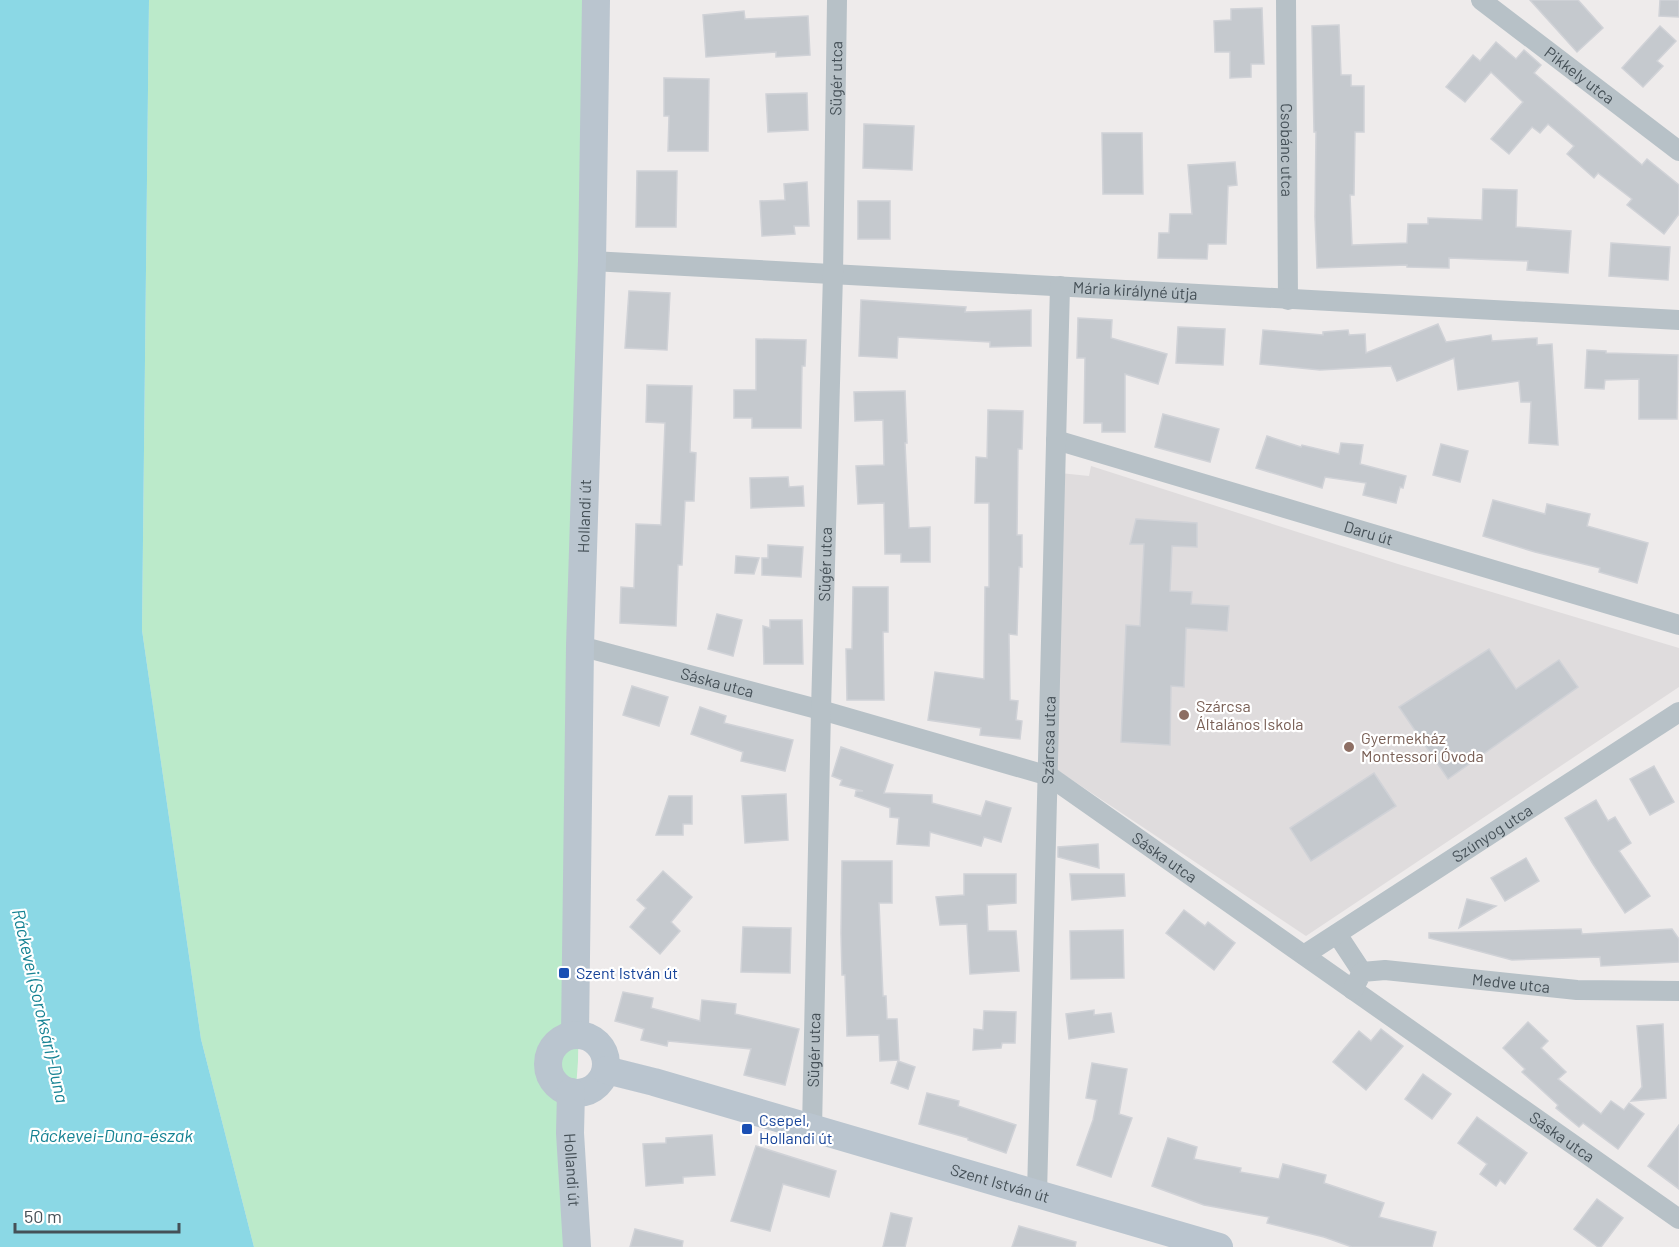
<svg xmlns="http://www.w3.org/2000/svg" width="1679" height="1247" viewBox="0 0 1679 1247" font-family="Barlow,sans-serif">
<rect width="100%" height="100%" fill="#eeebeb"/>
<polygon fill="#dfdcdd" points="1091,466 1398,564 1679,648 1679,687 1306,936 1054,768 1060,473 1089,476"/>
<polygon fill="#bbeaca" points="149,0 596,0 578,1061 568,1198 571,1247 254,1247 201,1039 142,630"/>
<polygon fill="#8bd8e5" points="0,0 149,0 142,630 201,1039 254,1247 0,1247"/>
<g fill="#c5c9ce" stroke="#d0d2d7" stroke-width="1.5">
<polygon points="1530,0 1578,0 1603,28 1577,52"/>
<polygon points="1660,0 1679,0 1679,17 1659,16"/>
<polygon points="1262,8 1264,64 1251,64 1251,77 1230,78 1230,52 1215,52 1214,21 1231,20 1231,9"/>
<polygon points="744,11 745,19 808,16 810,55 776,57 776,52 706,57 703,15"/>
<polygon points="1339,25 1341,75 1351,75 1351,86 1364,86 1364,132 1355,132 1354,195 1350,195 1352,245 1407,243 1408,224 1428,224 1428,218 1482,220 1483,189 1517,190 1516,227 1571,231 1568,273 1527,270 1528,261 1449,258 1449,268 1407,267 1407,265 1317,268 1315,217 1316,132 1314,132 1312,26"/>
<polygon points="1660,26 1676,41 1657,61 1663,66 1643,87 1622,68"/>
<polygon points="1496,42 1516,59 1524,50 1541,65 1534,73 1642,165 1647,159 1679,185 1679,214 1664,234 1627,205 1632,199 1598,173 1594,178 1567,154 1574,146 1548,124 1540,133 1532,127 1509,154 1491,139 1523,102 1491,72 1465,102 1446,87 1473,55 1480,61"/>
<polygon points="664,78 709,79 708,151 668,151 669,116 664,116"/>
<polygon points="807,93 808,130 768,132 766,94"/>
<polygon points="864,124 914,126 912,170 863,168"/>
<polygon points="1102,133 1142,133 1143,194 1103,194"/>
<polygon points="1235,162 1237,185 1228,186 1226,244 1208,244 1207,259 1158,258 1159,233 1169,233 1170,214 1192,214 1188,165"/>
<polygon points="637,171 677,171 676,227 636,227"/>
<polygon points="807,182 809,226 794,226 795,234 762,236 760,201 785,200 784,184"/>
<rect x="858" y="201" width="32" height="38"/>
<polygon points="1611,243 1670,247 1668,280 1609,276"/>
<polygon points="629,291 670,293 667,350 625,348"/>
<polygon points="861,300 966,307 965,312 1031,310 1031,346 990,347 990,342 898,337 897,358 859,356"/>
<polygon points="1078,318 1112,320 1111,338 1167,354 1158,384 1125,374 1125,432 1102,432 1102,423 1084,423 1085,358 1077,358"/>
<polygon points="1438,324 1446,342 1491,335 1492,341 1537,338 1537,345 1552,344 1558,445 1529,443 1531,402 1521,402 1519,381 1458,390 1454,358 1397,381 1391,366 1320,370 1260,364 1263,330 1323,335 1323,332 1348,330 1349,335 1365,334 1366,353"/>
<polygon points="1178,327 1225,329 1223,365 1176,363"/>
<polygon points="756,339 806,340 805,366 802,366 801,428 752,428 752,418 734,418 734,390 756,390"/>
<polygon points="1587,350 1606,351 1606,353 1678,355 1677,419 1639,419 1639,379 1605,380 1604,389 1585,388"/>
<polygon points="647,385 692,386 690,452 696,453 694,501 685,501 682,565 678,565 676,626 620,623 621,587 634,588 636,524 661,525 665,423 646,422"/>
<polygon points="905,391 907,443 905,443 909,528 930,527 930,562 901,562 901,554 885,554 884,503 858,504 856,466 884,465 883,420 855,421 854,392"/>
<polygon points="988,410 1023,411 1022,449 1018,449 1017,535 1022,535 1022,567 1019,567 1017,635 1009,634 1010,700 1018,701 1016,720 1022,721 1020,739 980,735 981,728 928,720 935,672 984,679 985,587 989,587 989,503 975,503 976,457 987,458"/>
<polygon points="1163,414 1219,429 1210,462 1155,447"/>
<polygon points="1267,436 1301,447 1302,445 1339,454 1341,443 1363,445 1360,464 1406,476 1403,488 1400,487 1396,503 1363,495 1366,483 1325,477 1322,488 1256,468"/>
<polygon points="1441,444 1468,451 1460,482 1433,475"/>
<polygon points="788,477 789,487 803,486 804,506 751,508 750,478"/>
<polygon points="1493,500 1545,514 1547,504 1590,514 1587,526 1648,543 1637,583 1599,572 1600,568 1535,552 1483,536"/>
<polygon points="1136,519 1197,523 1197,547 1172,546 1170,591 1192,592 1191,604 1229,606 1227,631 1186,628 1184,687 1171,686 1170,745 1121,742 1126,625 1140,626 1144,544 1130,544"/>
<polygon points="768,545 803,547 801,577 762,575 762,558 768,558"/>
<polygon points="736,556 759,558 754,574 735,573"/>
<polygon points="853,587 888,587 888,632 883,632 884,700 847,700 846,649 852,649"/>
<polygon points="717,614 742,620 733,656 708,649"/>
<polygon points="770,620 802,620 803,664 764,664 763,626 770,628"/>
<polygon points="1489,649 1516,689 1559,660 1578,687 1448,779 1399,707"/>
<polygon points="632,686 668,697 659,726 623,715"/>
<polygon points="700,707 726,716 724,723 793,740 785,771 741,761 743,752 691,734"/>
<polygon points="841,747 893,765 884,793 932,795 932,803 981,816 986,801 1011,808 1001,842 984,837 981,846 930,832 929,846 897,844 899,818 890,817 890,808 855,796 856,791 863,791 840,785 842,780 832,776"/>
<polygon points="1654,766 1674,802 1650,815 1630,779"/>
<polygon points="1374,773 1396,806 1311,861 1290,828"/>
<polygon points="786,794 788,840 745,843 742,796"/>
<polygon points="669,796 692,796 692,824 683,824 683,835 656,835"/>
<polygon points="1596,800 1608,821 1615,817 1631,843 1619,851 1650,896 1625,913 1593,864 1565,818"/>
<polygon points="1098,844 1099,868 1058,857 1058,847"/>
<polygon points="1526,858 1539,881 1505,901 1491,878"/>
<polygon points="842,861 892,861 892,903 879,903 883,996 886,996 887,1019 897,1019 899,1060 880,1061 879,1035 847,1036 845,975 842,975 841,933"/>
<polygon points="663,871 692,897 671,922 680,931 660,954 630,927 646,908 637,900"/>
<polygon points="964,874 1016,874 1016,903 987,905 988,931 1016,931 1019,971 970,974 967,924 940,925 936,897 964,895"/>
<polygon points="1070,874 1124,874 1125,896 1072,900"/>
<polygon points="1467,899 1496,906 1459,928"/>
<polygon points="1184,910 1205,926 1208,922 1235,943 1214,970 1166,933"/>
<polygon points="743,927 791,928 790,973 741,972"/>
<polygon points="1581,929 1582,934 1672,929 1679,939 1679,962 1601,966 1600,957 1512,960 1429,938 1429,933"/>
<polygon points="1123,930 1124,978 1071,979 1070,931"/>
<polygon points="623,992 653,998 651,1008 700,1021 702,1000 736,1004 735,1014 799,1029 785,1085 744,1075 751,1049 668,1041 667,1046 641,1040 644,1029 615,1021"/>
<polygon points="1094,1010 1094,1015 1111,1013 1114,1032 1069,1039 1066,1014"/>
<polygon points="984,1011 1016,1012 1015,1043 1002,1043 1001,1048 973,1050 974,1029 983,1030"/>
<polygon points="1528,1022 1548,1041 1541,1048 1566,1072 1558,1079 1601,1114 1611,1101 1624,1110 1629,1103 1644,1114 1618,1149 1583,1123 1579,1127 1556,1108 1558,1105 1522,1072 1525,1069 1503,1048"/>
<polygon points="1663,1024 1666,1098 1631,1101 1642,1087 1637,1026"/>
<polygon points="1381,1029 1403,1046 1366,1090 1333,1062 1359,1031 1371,1041"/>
<polygon points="898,1061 915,1067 908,1089 891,1083"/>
<polygon points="1092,1063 1127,1069 1119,1114 1132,1118 1111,1177 1077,1165 1093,1120 1097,1100 1086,1098"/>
<polygon points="1423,1074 1451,1094 1432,1119 1405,1099"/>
<polygon points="927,1093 959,1101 958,1106 1016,1125 1006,1153 968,1140 968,1138 919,1124"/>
<polygon points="1477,1117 1527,1153 1505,1184 1500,1180 1496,1186 1480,1174 1487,1164 1458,1143"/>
<polygon points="1679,1125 1679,1189 1648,1166"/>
<polygon points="712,1135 715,1175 683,1177 683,1183 646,1186 643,1144 666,1143 666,1138"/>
<polygon points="1168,1138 1197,1147 1194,1159 1241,1168 1240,1172 1279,1179 1283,1164 1326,1175 1324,1183 1384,1203 1379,1217 1436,1232 1432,1247 1352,1247 1324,1237 1267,1223 1269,1217 1204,1205 1152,1186"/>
<polygon points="756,1146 836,1171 829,1197 783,1184 770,1231 731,1221"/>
<polygon points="1597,1199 1623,1218 1601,1247 1598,1247 1574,1229"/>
<polygon points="891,1213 912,1218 905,1247 883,1247"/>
<polygon points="1019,1226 1076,1242 1075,1247 1012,1247"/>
<polygon points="635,1229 683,1241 682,1247 630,1247"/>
</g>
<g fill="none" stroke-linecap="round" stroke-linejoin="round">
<g stroke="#b7c1c7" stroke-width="20">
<path id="s1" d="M1286,0l2,300"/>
<path id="s2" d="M1481,0l198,151"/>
<path id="s3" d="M592,261l1087,59"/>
<path id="s4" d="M1056,440l623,185"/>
<path id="s5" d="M580,646l241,64 228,66 630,443"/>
<polyline points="1337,934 1362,972"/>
<path id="s6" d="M1304,955l375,-243"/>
<path id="s7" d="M1353,990l9,-18 23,-2 192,20 102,1"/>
<path id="s8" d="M812,1128l9,-418 12,-436 4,-274"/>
<path id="s9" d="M1037,1194l23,-908"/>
</g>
<g stroke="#bac5cf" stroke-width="28">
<path id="s10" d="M575,1034l5,-388 12,-385 4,-261"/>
<circle cx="577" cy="1064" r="29"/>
<path id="s11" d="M606,1070l48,12 565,165"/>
<path id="s12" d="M571,1092l-1,41 7,114"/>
</g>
</g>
<g fill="#8d6e63" stroke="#fff" stroke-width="2">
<circle cx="1184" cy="715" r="6"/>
<circle cx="1349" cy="747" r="6"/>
</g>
<g fill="#1a4fb4" stroke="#fff" stroke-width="2">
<rect x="558" y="967" width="12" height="12" rx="3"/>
<rect x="741" y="1123" width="12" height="12" rx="3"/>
</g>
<g text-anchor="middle" stroke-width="4.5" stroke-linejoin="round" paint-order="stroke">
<g font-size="16" fill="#455057" stroke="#fff">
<text dy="6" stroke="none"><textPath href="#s2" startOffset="124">Pikkely utca</textPath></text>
<text dy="6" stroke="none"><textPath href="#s8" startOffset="1050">Sügér utca</textPath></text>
<text dy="6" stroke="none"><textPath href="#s1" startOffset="150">Csobánc utca</textPath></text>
<text dy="6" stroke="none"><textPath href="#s3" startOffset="544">Mária királyné útja</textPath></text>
<text dy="6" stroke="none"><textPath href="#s10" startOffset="518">Hollandi út</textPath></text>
<text dy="6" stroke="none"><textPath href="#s4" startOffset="326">Daru út</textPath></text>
<text dy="6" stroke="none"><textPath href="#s8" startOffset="564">Sügér utca</textPath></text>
<text dy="6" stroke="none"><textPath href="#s5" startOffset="142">Sáska utca</textPath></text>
<text dy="6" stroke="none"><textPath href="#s9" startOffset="454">Szárcsa utca</textPath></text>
<text dy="6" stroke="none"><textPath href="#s6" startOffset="224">Szúnyog utca</textPath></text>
<text dy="6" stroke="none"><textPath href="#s5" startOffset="628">Sáska utca</textPath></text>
<text dy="6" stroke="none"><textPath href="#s7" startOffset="170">Medve utca</textPath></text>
<text dy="6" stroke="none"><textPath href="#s8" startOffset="78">Sügér utca</textPath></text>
<text dy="6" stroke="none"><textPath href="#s5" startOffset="1114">Sáska utca</textPath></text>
<text dy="6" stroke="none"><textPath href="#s12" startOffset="78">Hollandi út</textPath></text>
<text dy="6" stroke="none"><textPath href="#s11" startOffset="410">Szent István út</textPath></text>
</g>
<g font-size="16" fill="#785e54" stroke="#fff" text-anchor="start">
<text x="1196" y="712">Szárcsa<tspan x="1196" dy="18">Általános Iskola</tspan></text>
<text x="1361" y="744">Gyermekház<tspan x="1361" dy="18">Montessori Óvoda</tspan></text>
</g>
<g font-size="16" fill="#164399" stroke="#fff" text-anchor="start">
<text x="576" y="979">Szent István út</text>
<text x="759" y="1126">Csepel,<tspan x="759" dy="18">Hollandi út</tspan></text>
</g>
<g font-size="18" font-style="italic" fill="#158293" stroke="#fff">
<text transform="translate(40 1006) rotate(77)" y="6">Ráckevei (Soroksári)-Duna</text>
<text x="111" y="1142">Ráckevei-Duna-észak</text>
</g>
</g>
<path d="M15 1223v9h164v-9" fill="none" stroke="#455057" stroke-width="3"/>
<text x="24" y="1223" font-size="18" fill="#455057" stroke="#ffffff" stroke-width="4.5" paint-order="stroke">50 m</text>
</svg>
